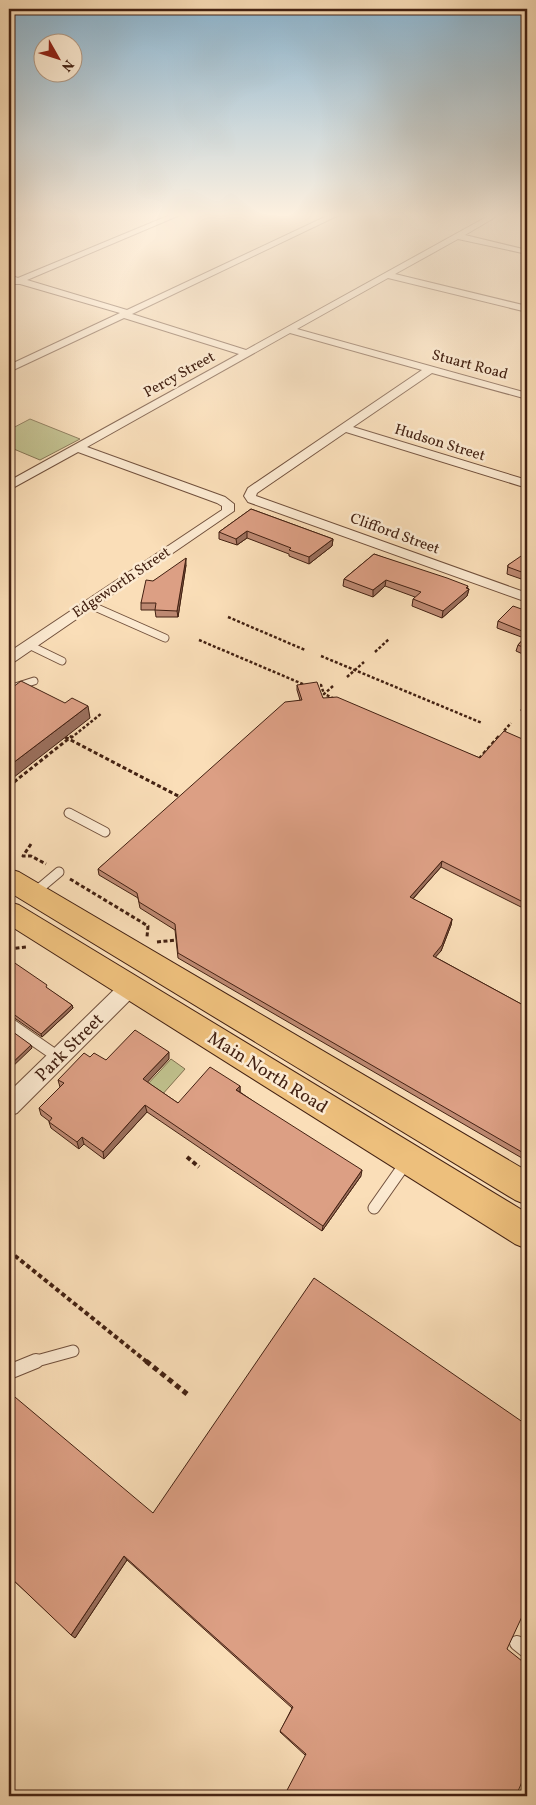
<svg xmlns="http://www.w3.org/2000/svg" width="536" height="1805" viewBox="0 0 536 1805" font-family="Vollkorn,serif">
<rect width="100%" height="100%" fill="#fadeb8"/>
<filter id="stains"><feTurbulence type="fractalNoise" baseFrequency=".004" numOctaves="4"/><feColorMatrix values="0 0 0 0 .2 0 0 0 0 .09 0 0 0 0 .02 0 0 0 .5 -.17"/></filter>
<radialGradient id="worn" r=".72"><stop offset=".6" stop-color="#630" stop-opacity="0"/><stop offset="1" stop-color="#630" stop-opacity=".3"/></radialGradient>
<g fill="#c0c18d" stroke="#827150">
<polygon points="30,419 80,439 40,460 9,447 9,430"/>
<polygon points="171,1059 185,1069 161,1096 146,1086"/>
</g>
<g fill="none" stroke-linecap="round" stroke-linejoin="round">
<defs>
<g id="service-far3">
<polyline points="88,604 165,638"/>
<polyline points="29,645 62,661"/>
<polyline points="9,689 34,681"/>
</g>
<g id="service-far2">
<polyline points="69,813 105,832"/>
<polyline points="34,893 59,872"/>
</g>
<g id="service-far1">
<polyline points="9,1023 58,1057"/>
<polyline points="374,1208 407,1161"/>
<polyline points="33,1362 73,1351"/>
</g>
<g id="service">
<polyline points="9,1372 36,1361"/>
<polyline points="517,1643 527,1651"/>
</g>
<g id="minor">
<polygon points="13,215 24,215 9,221 9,216"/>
<polygon points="170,215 180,215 27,280 127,310 329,215 339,215 132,314 246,350 490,215 499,215 465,235 527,250 527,254 458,239 395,274 527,306 527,312 388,278 297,329 527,393 527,399 432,373 353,427 527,480 527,488 346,432 257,493 256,496 527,593 527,602 248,502 244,496 248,488 422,370 290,333 87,447 225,497 234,504 234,511 14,662 9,663 9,652 222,510 222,506 217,503 78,452 9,490 9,481 239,354 124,318 9,372 9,365 120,313 20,284 13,284 9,281 9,275 18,278"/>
<polygon points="130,979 137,981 140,987 137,993 17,1113 9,1116 9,1092 123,981"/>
</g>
<g id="trunk">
<polygon points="9,869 19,872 527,1171 527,1205 515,1200 9,892"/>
<polygon points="9,902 19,905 527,1213 527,1249 515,1244 9,925"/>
</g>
</defs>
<use href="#service-far3" stroke="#71503c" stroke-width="9"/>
<use href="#service-far2" stroke="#71503c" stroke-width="11"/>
<use href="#service-far1" stroke="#71503c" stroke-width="13"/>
<use href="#service" stroke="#71503c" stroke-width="16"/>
<use href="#minor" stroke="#71503c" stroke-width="2"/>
<use href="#trunk" stroke="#432112" stroke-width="2"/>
<g stroke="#432112" stroke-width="2.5" stroke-dasharray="3 2" stroke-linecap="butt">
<polyline points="228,617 305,650"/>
<polyline points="199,640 305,685"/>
<polyline points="375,652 389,639"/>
<polyline points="321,656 482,723"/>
<polyline points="347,677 364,662"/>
<polyline points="315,685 321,685 324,694"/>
<polyline points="333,686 324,694 335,699"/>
<polyline points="521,711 527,705"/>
<polyline points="506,733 503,732 511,723"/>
<polyline points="71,738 102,713"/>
<polyline points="498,738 499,736"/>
</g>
<g stroke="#432112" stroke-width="3" stroke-dasharray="4 2.5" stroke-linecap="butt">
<polyline points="65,737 182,798"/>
<polyline points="479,759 499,736"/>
<polyline points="9,786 72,736"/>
<polyline points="31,844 23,856 31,856 46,864"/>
<polyline points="70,879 148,926 147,937"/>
<polyline points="157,942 177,940"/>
<polyline points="9,949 26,947"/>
</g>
<g stroke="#432112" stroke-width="4" stroke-dasharray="4.5 3" stroke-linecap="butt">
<polyline points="187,1157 199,1167"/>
<polyline points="9,1251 147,1362"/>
</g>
<polyline stroke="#432112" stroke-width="5" stroke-dasharray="5.5 4" stroke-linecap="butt" points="146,1361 187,1394"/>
<use href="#service-far3" stroke="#fcead1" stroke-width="7"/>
<use href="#service-far2" stroke="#fcead1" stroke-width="9"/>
<use href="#service-far1" stroke="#fcead1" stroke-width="11"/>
<use href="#service" stroke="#fcead1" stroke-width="14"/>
<use href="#minor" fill="#fcead1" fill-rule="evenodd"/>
<use href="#trunk" fill="#edbf7c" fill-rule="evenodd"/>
</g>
<g fill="#bd8972" stroke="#432112">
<polygon points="251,509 333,539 332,546 309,564 289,556 289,554 247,538 237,545 219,539 219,532"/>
<polygon points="374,554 469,589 467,596 442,618 412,606 413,599 415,597 385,586 373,597 343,586 344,579"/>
<polygon points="527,555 527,581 507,574 508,565"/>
<polygon points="186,565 178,617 156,617 155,610 141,610 141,603 153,581"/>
<polygon points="527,611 527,656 516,651 518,645 524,638 497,628 498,621"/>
<polygon points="297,685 323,698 480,758 527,741 527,910 441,867 413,899 452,919 451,925 441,951 435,957 523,1005 527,999 527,1161 178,958 175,930 140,908 138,898 99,875 98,869 300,700 297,690"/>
<polygon points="9,959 48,989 72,1005 73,1008 42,1037 13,1017 9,1018"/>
<polygon points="169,1059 147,1082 178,1103 240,1086 240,1092 361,1176 322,1231 147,1112 104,1159 84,1144 79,1149 51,1128 49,1122 49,1121 41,1115 39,1108 60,1087 58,1080 106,1060"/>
<polygon points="527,1425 527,1616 523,1613 305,1755 280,1732 292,1708 127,1560 75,1638 9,1576 153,1513"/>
</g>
<g fill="#9a6f5c" stroke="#432112">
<polygon points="247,531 247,538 237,545 236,539"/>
<polygon points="333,539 332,546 309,564 309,557"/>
<polygon points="186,558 186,565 178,617 177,611"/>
<polygon points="386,580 385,586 373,597 373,590"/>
<polygon points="468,586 467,590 469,589 467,596 442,618 443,611"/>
<polygon points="88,706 90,718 9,781 9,766"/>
<polygon points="442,861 441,867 409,903 410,897"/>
<polygon points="452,919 451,925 441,951 432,961 433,956"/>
<polygon points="72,1005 73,1008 42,1037 41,1034"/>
<polygon points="12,1013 13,1017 9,1018 9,1014"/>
<polygon points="31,1045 32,1048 9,1070 9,1066"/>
<polygon points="169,1052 169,1059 144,1086 143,1079"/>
<polygon points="240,1086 240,1092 236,1090"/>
<polygon points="145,1105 147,1112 104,1159 103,1152"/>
<polygon points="82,1137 84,1144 79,1149 77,1142"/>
<polygon points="362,1170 361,1176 322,1231 323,1226"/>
<polygon points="124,1556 127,1560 75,1638 71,1635"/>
</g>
<g fill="#dc9f84" stroke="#432112">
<polygon points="251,509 333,539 309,557 289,550 291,548 247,531 236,539 219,532"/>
<polygon points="374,554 447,578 468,586 466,588 469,589 443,611 413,599 421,592 386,580 373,590 344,579"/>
<polygon points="524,554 527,555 527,574 508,567 508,565"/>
<polygon points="186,558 177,611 155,610 156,603 141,603 146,580 153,581"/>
<polygon points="513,606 527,611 527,633 498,621"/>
<polygon points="527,635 527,649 518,645"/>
<polygon points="21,681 65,703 72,698 88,706 9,766 9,690"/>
<polygon points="317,682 323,698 337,697 480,758 504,731 527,741 527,904 442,861 410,897 452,919 442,945 433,956 523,1005 527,999 527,1155 178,953 175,924 139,902 137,893 98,869 285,702 302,700 297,685"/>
<polygon points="9,959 47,985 46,987 72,1005 41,1034 12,1013 9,1014"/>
<polygon points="9,1029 31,1045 9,1066"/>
<polygon points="135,1030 169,1052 143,1079 178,1103 210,1067 240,1086 236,1090 362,1170 323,1226 145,1105 103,1152 82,1137 77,1142 49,1122 52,1118 39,1108 64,1083 58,1080 84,1053 90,1057 94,1053 106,1060"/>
<polygon points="314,1278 527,1425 527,1609 526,1608 507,1649 527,1665 527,1770 516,1796 284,1796 306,1754 280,1731 293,1707 124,1556 71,1635 9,1576 9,1392 153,1513"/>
</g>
<linearGradient id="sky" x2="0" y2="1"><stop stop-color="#8bb7d4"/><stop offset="0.46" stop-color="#fdf0df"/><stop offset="1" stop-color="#fdf0df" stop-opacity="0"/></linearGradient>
<rect width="536" height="467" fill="url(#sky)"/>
<g text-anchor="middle" stroke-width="5" stroke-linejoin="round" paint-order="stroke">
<g font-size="15" fill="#432112" stroke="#fcead1">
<text transform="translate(470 364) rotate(15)" y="5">Stuart Road</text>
<text transform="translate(179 374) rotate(-29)" y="5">Percy Street</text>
<text transform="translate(440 442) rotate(17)" y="5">Hudson Street</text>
<text transform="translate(395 533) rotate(20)" y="5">Clifford Street</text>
<text transform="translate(121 582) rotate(-34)" y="5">Edgeworth Street</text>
</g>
<g font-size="18" fill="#432112" stroke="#fcead1">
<text transform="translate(69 1047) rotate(-45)" y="6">Park Street</text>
<text transform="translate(268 1072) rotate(32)" y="6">Main North Road</text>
</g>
</g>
<rect width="536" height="1805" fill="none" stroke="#fadeb8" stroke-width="30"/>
<rect x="10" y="10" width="516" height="1785" fill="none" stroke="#432112" stroke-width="2.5"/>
<rect x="15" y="15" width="506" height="1775" fill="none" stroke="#432112"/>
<g transform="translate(58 58) rotate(129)"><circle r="24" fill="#fcead1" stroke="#b29a85"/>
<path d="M0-4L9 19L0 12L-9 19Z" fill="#8f2418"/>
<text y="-8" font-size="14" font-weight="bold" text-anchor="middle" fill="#432112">N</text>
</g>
<rect width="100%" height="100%" filter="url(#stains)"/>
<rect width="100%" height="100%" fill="url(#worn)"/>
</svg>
